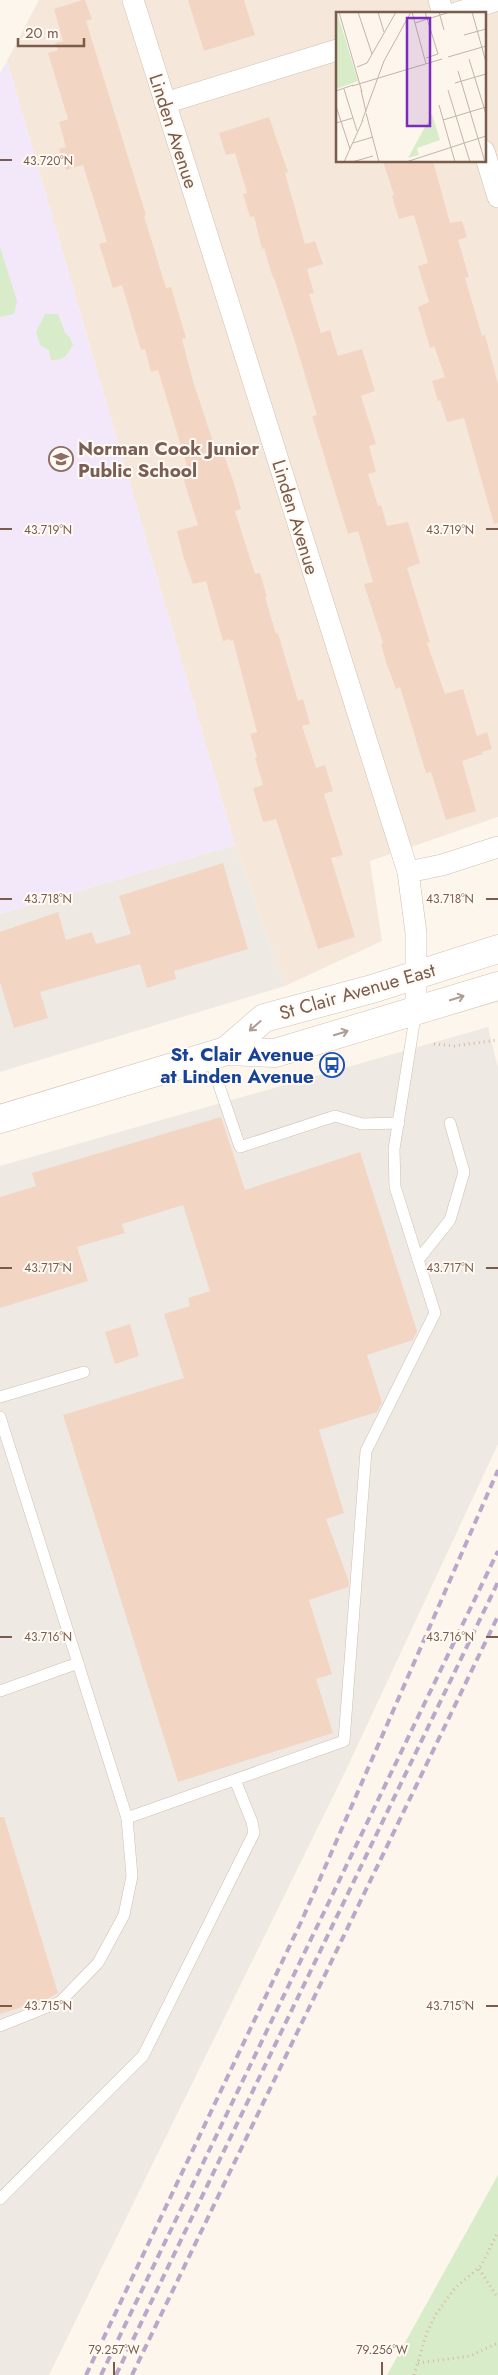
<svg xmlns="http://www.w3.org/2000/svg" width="498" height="2375" viewBox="0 0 498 2375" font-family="Jost,sans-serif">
<rect width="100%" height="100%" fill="#fdf6ec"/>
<path fill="#f5e8da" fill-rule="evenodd" d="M39,0h459v817l-128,44 12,80 -97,45 -50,-141 -228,-784zM337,14h147v147h-147z"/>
<g fill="#efe9e4">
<polygon points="235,845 285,986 0,1072 0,914"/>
<polygon points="488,1027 498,1068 498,1444 347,1768 49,2375 0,2375 0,1166"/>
</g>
<polygon fill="#f3e8fa" points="7,61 235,845 0,914 0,73"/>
<g fill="#d8ecc9">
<polygon points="0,247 17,301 14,314 0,317"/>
<path d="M45,314h13l7,19 5,5 3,7c-6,10 -9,16 -22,15l-2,-10 -9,-5 -4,-13z"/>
<polygon points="498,2175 498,2375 387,2375"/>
</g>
<g fill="#f3d5c3">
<polygon points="82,0 85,0 92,19 86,21 146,215 144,216 166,288 171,287 186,338 182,339 193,381 218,457 224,455 235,486 241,509 235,511 255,574 260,573 267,597 265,597 276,634 278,633 298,701 303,699 310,724 302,726 316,768 325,765 333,791 324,794 343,855 331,858 355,937 318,949 276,819 263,822 253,788 263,785 255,758 257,757 250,734 257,732 233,640 230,641 230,639 223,641 206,581 193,584 184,559 177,531 198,525 180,468 187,466 158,370 151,372 145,349 141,350 122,285 113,288 99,244 107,242 83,165 66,170 59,149 66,147 59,122 68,119 48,53 58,50 55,43 63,41 54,9"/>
<polygon points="188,0 244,0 255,35 204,51"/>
<polygon points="269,117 288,172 285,173 305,244 315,241 323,264 307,269 314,293 309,294 321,333 330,330 338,356 362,349 375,391 361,396 376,444 369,446 376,472 368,474 378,506 381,505 387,526 408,522 420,563 407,568 430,642 427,643 445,694 463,689 477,736 487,732 492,749 482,752 483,754 462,761 476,811 446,820 431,772 426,773 400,687 396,689 386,662 381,644 383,643 364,584 373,582 358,531 348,534 312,416 317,415 295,342 274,278 273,278 264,248 262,249 254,216 250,217 243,194 247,193 235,153 226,155 219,133"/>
<polygon points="383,161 433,161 450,223 462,221 467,237 458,240 469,277 465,278 482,336 485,335 498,384 498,523 494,524 464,418 447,422 440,400 438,401 432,381 445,377 434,346 430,348 418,307 429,302 418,266 428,263 414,215 399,219 392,196 394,195"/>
<polygon points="223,863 248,949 174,971 176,979 147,988 140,964 40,992 48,1018 14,1028 0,982 0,932 58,912 66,940 92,932 96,944 131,934 119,896"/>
<polygon points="221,1117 245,1190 360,1152 417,1331 413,1340 367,1355 382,1402 377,1412 319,1430 344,1513 326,1519 349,1582 348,1587 309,1600 332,1674 316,1679 333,1733 178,1782 63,1415 184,1378 164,1314 190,1306 188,1298 210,1291 183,1205 122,1224 125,1233 77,1247 88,1281 0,1308 0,1197 36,1186 32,1173"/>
<polygon points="130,1324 139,1356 115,1364 105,1332"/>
<polygon points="0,1817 4,1817 58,1993 47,1999 0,2014"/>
</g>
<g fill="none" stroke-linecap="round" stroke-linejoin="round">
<defs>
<g id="service">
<polyline points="209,1056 240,1147 335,1116 362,1124 399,1123"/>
<polyline points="418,1260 450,1220 464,1172 450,1123"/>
<polyline points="0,1397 84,1372"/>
<polyline points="0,1417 127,1818 344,1741 366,1451 435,1313 395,1187 394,1149 416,1011"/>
<polyline points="0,1691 78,1663"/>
<polyline points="0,2026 60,2002 98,1963 124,1915 132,1876 127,1818"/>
<polyline points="0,2199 143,2056 254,1833 252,1822 235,1780"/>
</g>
<g id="minor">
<polyline points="133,0 408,872 416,933 416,1011"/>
<polyline points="439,0 443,14"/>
<polyline points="453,14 498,0"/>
<polyline points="165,103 337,50"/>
<polyline points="484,151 498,197"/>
<polyline points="408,872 442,865 498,847"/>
</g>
<g id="secondary">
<polyline points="226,1051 264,1018 372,989 498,949"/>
<polyline points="0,1119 226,1051 275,1053 498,986"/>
</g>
</defs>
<use href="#service" stroke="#d1beb0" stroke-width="12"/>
<use href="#minor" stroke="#d1beb0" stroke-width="22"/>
<use href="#secondary" stroke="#d6c0b0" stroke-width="29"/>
<g stroke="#d9b8a5" stroke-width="3" stroke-dasharray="1 4" stroke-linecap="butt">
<polyline points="434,1044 454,1046 498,1040"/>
<polyline points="479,2269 498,2298"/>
<polyline points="418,2363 470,2356 498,2343"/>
<polyline points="414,2375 427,2332 436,2314 455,2288 481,2266 498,2232"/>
</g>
<use href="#service" stroke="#fff" stroke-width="11"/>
<use href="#minor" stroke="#fff" stroke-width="21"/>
<use href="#secondary" stroke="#fff" stroke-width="28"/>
<g stroke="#b9a8c9" stroke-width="4" stroke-dasharray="8 5" stroke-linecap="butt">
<polyline points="86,2375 302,1920 498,1470"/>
<polyline points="101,2375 498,1551"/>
<polyline points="116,2375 498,1582"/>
<polyline points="132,2375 498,1616"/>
</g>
</g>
<defs><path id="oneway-shaft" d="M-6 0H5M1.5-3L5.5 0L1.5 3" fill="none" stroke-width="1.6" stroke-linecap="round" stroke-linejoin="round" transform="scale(1.25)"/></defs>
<g stroke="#af9d94">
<use href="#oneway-shaft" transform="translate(457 998) rotate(-17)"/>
<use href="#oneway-shaft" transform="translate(255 1026) rotate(139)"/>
<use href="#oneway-shaft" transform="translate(341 1033) rotate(-17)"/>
</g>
<path fill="none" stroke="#7a5c4d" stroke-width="2" d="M0,160h12M0,529h12M486,529h12M0,899h12M486,899h12M0,1268h12M486,1268h12M0,1637h12M486,1637h12M0,2006h12M486,2006h12M114,2362v13M382,2362v13"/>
<defs>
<symbol id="school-ring" viewBox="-11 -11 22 22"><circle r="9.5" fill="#fffaf3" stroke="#8d6e63" stroke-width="1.5"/><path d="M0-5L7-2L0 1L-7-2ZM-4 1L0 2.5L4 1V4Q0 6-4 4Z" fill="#8d6e63"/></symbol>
<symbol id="bus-ring" viewBox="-11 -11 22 22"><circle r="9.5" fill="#fffaf3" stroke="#1a4fb4" stroke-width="1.5"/><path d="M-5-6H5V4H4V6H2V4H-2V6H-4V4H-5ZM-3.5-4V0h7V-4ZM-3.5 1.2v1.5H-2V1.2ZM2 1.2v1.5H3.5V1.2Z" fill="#1a4fb4"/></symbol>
</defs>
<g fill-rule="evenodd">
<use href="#school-ring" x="47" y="445" width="28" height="28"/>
<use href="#bus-ring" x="318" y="1051" width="28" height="28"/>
</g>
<g text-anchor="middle" stroke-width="4" stroke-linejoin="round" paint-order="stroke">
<g font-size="19" fill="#7a5c4d" stroke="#fffaf3">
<text transform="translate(174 131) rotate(72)" y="7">Linden Avenue</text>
<text transform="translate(296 517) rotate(73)" y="7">Linden Avenue</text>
<text transform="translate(357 991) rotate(-16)" y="7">St Clair Avenue East</text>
</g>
<g font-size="19" font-weight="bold" fill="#785e54" stroke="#fffaf3" text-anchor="start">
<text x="78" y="455">Norman Cook Junior<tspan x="78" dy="22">Public School</tspan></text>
</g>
<g font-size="19" font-weight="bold" fill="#164399" stroke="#fffaf3" text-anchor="end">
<text x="314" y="1061">St. Clair Avenue<tspan x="314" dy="22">at Linden Avenue</tspan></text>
</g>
</g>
<g transform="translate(336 12)">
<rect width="150" height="150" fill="#fdf6ec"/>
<path d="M1,0l21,69 -22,8v-77zM96,102l8,26 -23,8 2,7 -11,3z" fill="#d8ecc9"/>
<path fill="none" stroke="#c5b3a7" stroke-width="1" d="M3,0l23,80M22,0l14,42M42,0l6,20M76,0l14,52M89,0l13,42 -12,4M103,0l5,18M136,0l14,50M79,11l35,-11M128,23l22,-6M112,45l38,-11M133,47l17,55M21,55l10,-4 29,-51M122,59l27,91M119,71l31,-9M16,74l90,-27M8,77l13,42M25,78l5,22M112,78l22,72M0,79l17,-6M103,93l16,57M0,94l14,43M30,101l13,49M107,108l43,-13M26,109l22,-60 27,-49M0,111l17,-5M17,131l20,-6M8,150l19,-42M16,150l21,-6M70,150l80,-26"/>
<path fill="#7b2cbf" fill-opacity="0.15" stroke="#7b2cbf" stroke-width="2.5" d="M71,6h23v108h-23z"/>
<rect width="150" height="150" fill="none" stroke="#7a5c4d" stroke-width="2.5"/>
</g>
<g font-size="12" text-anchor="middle" fill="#7a5c4d" stroke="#fffaf3" stroke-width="4" stroke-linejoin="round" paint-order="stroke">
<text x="48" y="165">43.720°N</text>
<text x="48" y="534">43.719°N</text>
<text x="450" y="534">43.719°N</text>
<text x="48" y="903">43.718°N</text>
<text x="450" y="903">43.718°N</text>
<text x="48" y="1272">43.717°N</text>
<text x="450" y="1272">43.717°N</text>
<text x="48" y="1641">43.716°N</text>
<text x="450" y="1641">43.716°N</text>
<text x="48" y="2010">43.715°N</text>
<text x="450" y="2010">43.715°N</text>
<text x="114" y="2354">79.257°W</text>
<text x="382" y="2354">79.256°W</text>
</g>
<path d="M18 38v8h66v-8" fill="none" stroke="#7a5c4d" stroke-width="2.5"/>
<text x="25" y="38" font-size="15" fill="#7a5c4d" stroke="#fffaf3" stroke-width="4" paint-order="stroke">20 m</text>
</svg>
